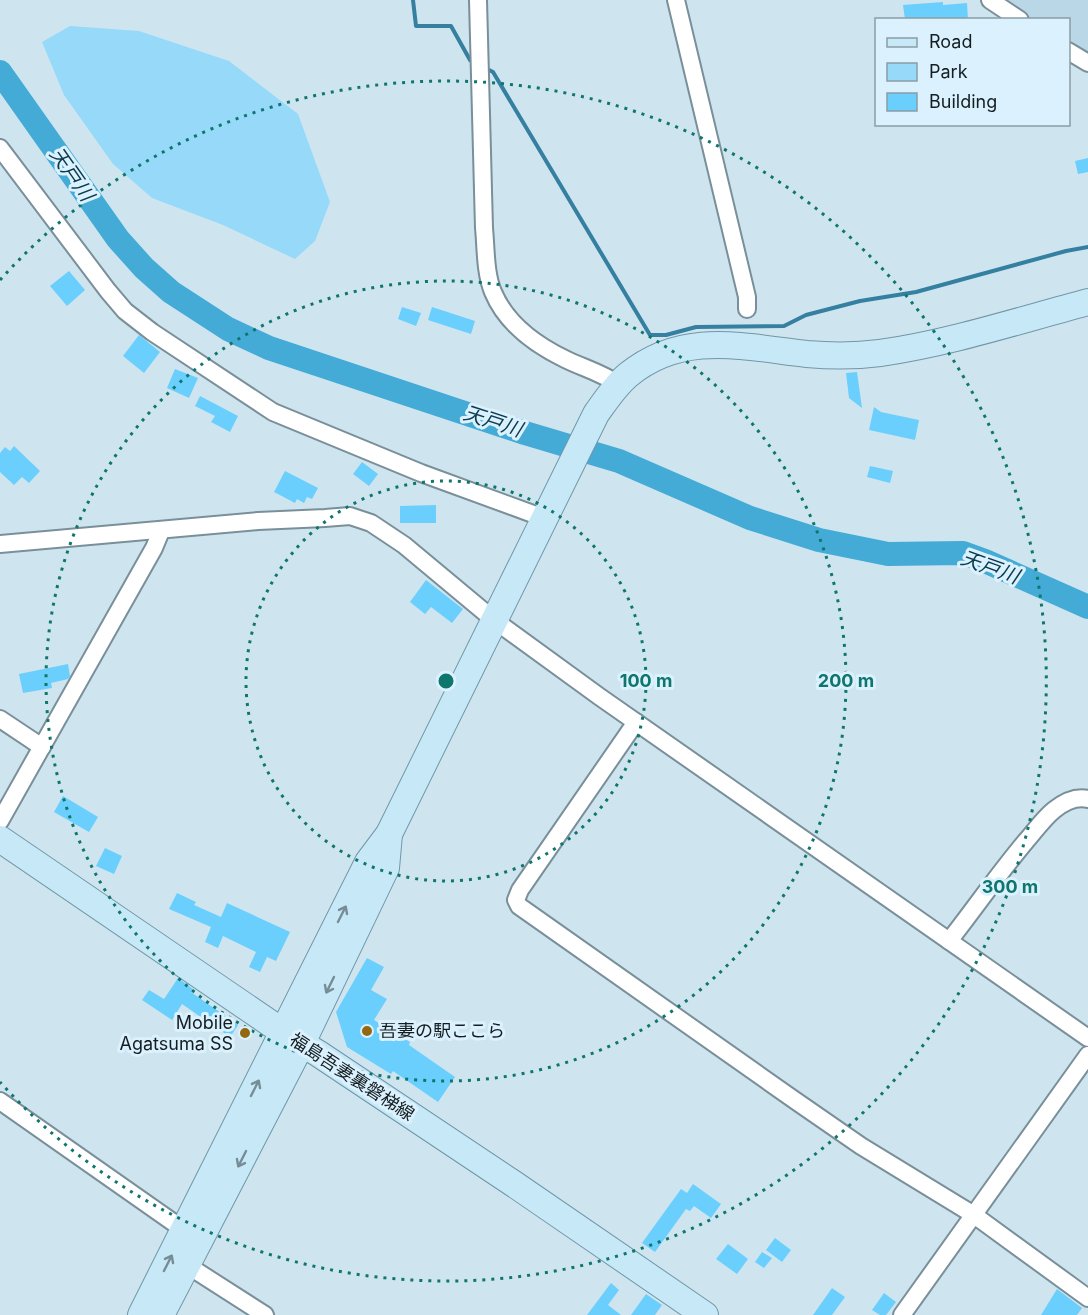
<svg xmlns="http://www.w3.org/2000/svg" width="1088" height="1315" viewBox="0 0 1088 1315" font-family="Inter,'Noto Sans JP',sans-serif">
<rect width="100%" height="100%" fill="#cee5f0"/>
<polygon fill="#b9d7e6" points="998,0 1088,0 1088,57 1069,45 1068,20 1029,19"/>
<polygon fill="#96d9f9" points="70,26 139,31 229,61 298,114 330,202 315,241 295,259 223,225 152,198 113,164 64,95 42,42"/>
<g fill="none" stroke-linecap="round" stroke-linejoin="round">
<g stroke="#3580a0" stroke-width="4">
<polyline points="413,0 416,26 451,26 470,60 473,62"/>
<polyline points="485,68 493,72 650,335 666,335 696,327 784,326 806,315 860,301 916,292 1066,251 1088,247"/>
</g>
<polyline stroke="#43abd6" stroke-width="24" points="0,72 118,239 144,268 171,292 228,329 269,348 525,433 619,461 750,518 819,540 888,554 963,553 985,561 1088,607"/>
</g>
<g fill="#6acffc">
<polygon points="943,2 943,5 967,3 968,20 905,20 903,5"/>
<polygon points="1088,158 1088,172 1078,174 1075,161"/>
<polygon points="69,271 85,290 67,306 50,286"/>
<polygon points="402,307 421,313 416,326 398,319"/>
<polygon points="432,307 475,321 471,334 428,320"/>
<polygon points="139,335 160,352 144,373 123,356"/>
<polygon points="175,369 198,378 189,398 167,388"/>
<polygon points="857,372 862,408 849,398 846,373"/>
<polygon points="200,396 238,416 230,432 211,422 215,416 195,406"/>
<polygon points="874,407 881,412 919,420 915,440 869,430"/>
<polygon points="14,446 40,471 29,483 22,477 14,485 0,472 0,453 5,447 10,451"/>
<polygon points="362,462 378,474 369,486 353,474"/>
<polygon points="870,466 893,471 890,483 867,477"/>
<polygon points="285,471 318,488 312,499 307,497 304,503 297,499 295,503 274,492"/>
<polygon points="436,505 436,523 400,523 400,506"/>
<polygon points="426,580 463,609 452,623 431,607 425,614 410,602"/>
<polygon points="68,664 70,676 68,679 51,683 52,688 23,693 19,674"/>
<polygon points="63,796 98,817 89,832 54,812"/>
<polygon points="105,848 122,856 114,874 96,866"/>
<polygon points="177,893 196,902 194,905 221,917 227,903 290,932 276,961 267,957 260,972 249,967 256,952 223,936 218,948 205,942 211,927 169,909"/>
<polygon points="367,958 384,967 371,990 387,999 374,1020 410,1042 409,1045 455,1077 438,1102 393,1071 391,1074 347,1047 336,1012"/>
<polygon points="178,978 193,989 191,992 238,1025 230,1037 182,1004 172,1020 142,1000 149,990 164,999"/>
<polygon points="693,1184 721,1204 711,1218 694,1206 690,1211 686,1209 655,1252 642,1243 681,1189 687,1193"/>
<polygon points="775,1238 791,1250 782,1262 766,1250"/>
<polygon points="728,1244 748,1259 737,1274 716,1259"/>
<polygon points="762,1252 772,1258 764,1268 755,1262"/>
<polygon points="611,1283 619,1290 608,1305 621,1315 587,1315"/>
<polygon points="832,1288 845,1297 832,1315 813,1315"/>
<polygon points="1057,1289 1082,1308 1077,1315 1041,1315"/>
<polygon points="884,1293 896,1302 886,1315 880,1315 872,1310"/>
<polygon points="646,1294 662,1305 655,1315 631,1315"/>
</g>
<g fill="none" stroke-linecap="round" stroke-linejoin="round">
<defs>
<g id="minor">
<path d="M478,0l6,228c2,20 1,45 9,64 13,31 43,53 72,67 18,9 38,14 54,26"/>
<polyline points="676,0 747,297 747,309"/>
<polyline points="990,0 1020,20"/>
<polyline points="1068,51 1088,63"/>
<polyline points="0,148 108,291 125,311 152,332 273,412 421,473 544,518"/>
<polyline points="0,544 258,521 325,518 350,516 371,523 404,545 494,620 600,697 1088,1038"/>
<polyline points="0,719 42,747"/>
<polyline points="636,722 520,890 516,900 519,906 793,1099 861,1146 974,1215 1088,1298"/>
<polyline points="0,821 154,548 161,531"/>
<path d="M949,941c26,-33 50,-68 77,-100 9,-10 17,-22 28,-31 10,-8 21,-14 34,-11"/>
<polyline points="0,1101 184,1230"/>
<polyline points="187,1265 265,1315"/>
<polyline points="902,1315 1088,1055"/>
</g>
<g id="primary">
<polyline points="0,839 283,1032 319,1054 514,1184 705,1315"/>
<path d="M141,1315l227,-453 21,-28 207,-420c10,-14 19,-28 32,-39 55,-45 116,-28 179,-21 23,2 50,2 73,-1 70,-10 140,-33 208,-51"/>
<polyline points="161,1315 302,1043 386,868 389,834"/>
</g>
</defs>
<use href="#minor" stroke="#798f99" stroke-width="20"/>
<use href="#primary" stroke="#7097a8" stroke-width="28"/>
<use href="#minor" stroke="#fff" stroke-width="16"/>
<use href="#primary" stroke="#c7e8f7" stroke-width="26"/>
</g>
<defs><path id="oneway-shaft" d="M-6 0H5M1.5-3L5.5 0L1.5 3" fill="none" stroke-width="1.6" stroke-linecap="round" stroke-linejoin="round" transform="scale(1.5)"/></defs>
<g stroke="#768d97">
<use href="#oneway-shaft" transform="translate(342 914) rotate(-63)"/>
<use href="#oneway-shaft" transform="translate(330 985) rotate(116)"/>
<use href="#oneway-shaft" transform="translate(255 1088) rotate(-63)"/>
<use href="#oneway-shaft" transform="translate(242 1159) rotate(117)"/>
<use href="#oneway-shaft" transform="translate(168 1263) rotate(-63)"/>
</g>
<g fill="none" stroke="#0f766e" stroke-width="3" stroke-dasharray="3 6">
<circle cx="446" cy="681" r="200"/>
<circle cx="446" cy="681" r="400"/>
<path d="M0 280A600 600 0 1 1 0 1082"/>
</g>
<g fill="#926811" stroke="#dbf2fe" stroke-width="2">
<circle cx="367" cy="1031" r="6"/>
<circle cx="245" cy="1033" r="6"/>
</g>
<g text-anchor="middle" stroke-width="6" stroke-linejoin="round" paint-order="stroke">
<g font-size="18" fill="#141d21" stroke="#dbf2fe" text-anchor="end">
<text x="233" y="1029">Mobile<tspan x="233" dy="21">Agatsuma SS</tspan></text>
<text x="379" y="1037" text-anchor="start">吾妻の駅ここら</text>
</g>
<g font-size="18" fill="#141d21" stroke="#dbf2fe">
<text transform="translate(352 1077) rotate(33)" y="6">福島吾妻裏磐梯線</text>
</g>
<g font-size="20" font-style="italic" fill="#0c3a4c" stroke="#dbf2fe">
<text transform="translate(72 174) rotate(55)" y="7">天戸川</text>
<text transform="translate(493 421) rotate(18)" y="7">天戸川</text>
<text transform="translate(990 567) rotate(20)" y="7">天戸川</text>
</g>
</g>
<circle cx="446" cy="681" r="9" fill="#0f766e" stroke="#dbf2fe" stroke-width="3"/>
<g font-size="18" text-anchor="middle" font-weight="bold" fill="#0f766e" stroke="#dbf2fe" stroke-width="6" stroke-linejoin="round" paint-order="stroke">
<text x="646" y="687">100 m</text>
<text x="846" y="687">200 m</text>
<text x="1010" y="893">300 m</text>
</g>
<rect x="875" y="18" width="195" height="108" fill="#dbf2fe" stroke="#8b9da6" stroke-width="1.5"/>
<rect x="887" y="38" width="30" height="9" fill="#c7e8f7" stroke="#8b9da6" stroke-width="1.5"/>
<text x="929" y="48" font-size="18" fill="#141d21">Road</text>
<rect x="887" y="63" width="30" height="18" fill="#96d9f9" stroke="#8b9da6" stroke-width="1.5"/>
<text x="929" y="78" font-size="18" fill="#141d21">Park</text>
<rect x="887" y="93" width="30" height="18" fill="#6acffc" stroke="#8b9da6" stroke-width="1.5"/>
<text x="929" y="108" font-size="18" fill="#141d21">Building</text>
</svg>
